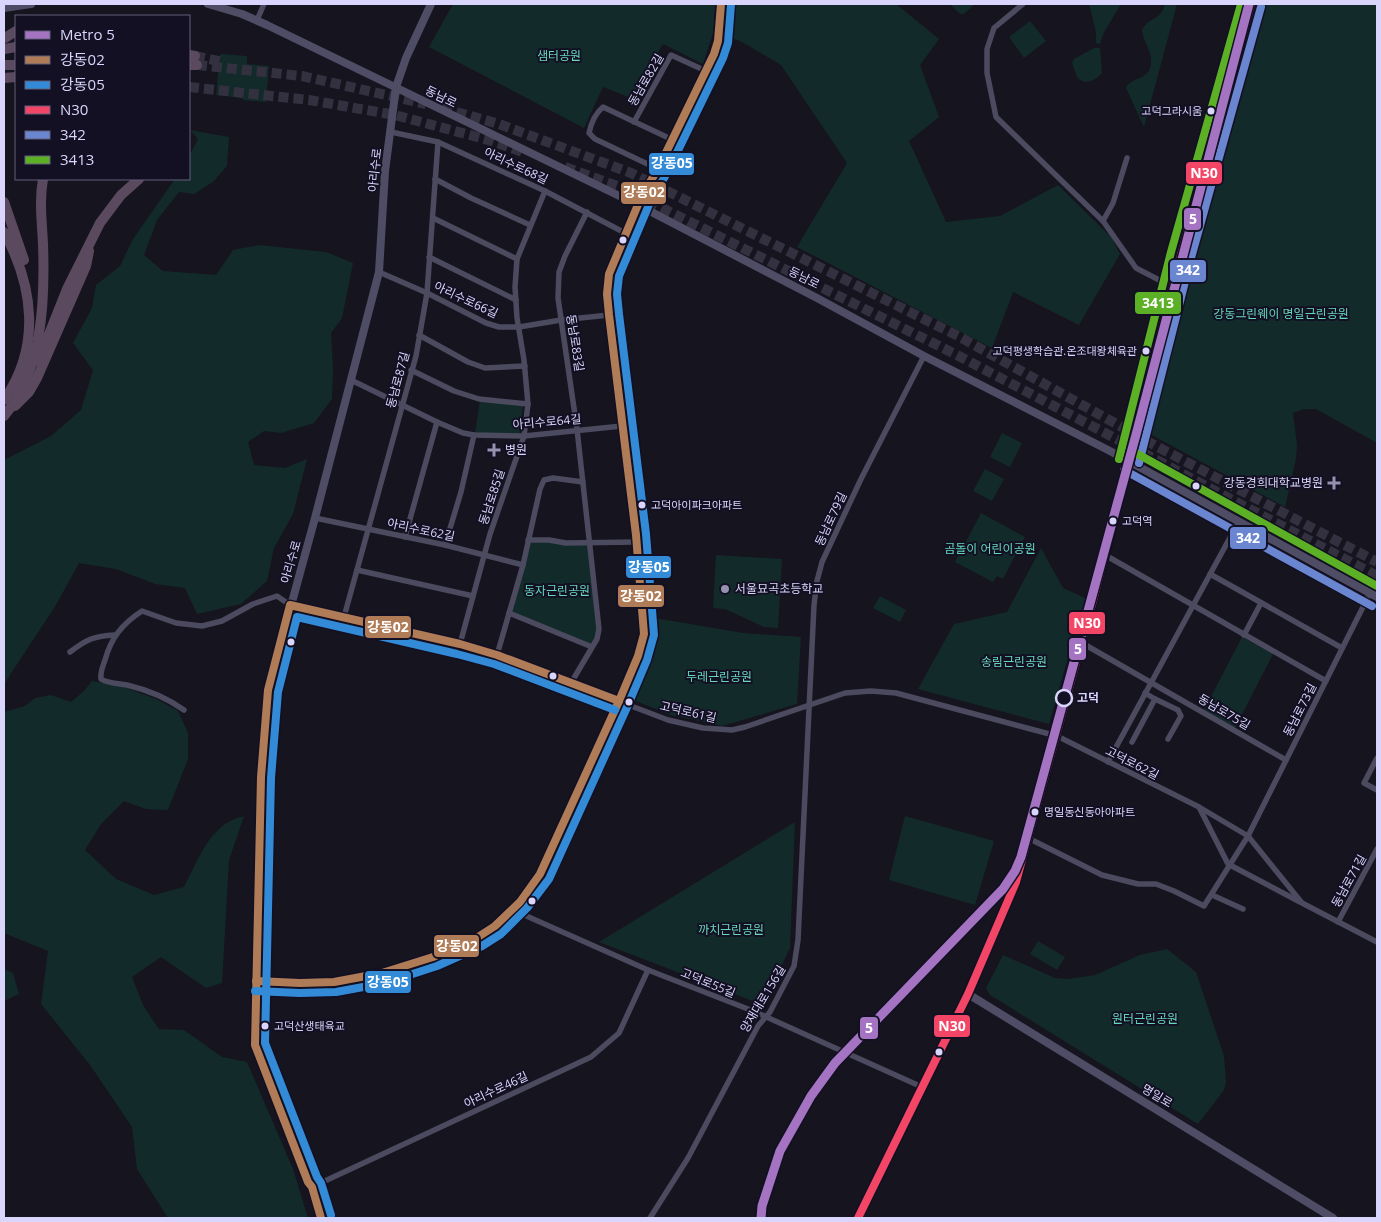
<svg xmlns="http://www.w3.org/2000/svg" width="1381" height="1222" viewBox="0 0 1381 1222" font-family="'Open Sans','Noto Sans KR',sans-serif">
<rect width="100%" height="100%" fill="#16141f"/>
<g fill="#132a2a">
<polygon points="453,4 715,4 713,33 703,64 663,44 631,98 603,87 584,128 429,47"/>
<polygon points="731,4 896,4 939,39 920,65 939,117 909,141 946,222 1000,216 1058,185 1111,237 1120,254 1079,325 1013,292 992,348 797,247 847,163 781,65 742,42 729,37"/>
<polygon points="950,4 975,4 964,14 960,14"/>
<polygon points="1089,4 1121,4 1103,34 1100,44 1096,43 1096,32"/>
<path d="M1165,4h12l-33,123 -18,-39c5,-11 23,-8 25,-23 2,-13 -8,-23 -9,-35 6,-13 19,-9 23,-26z"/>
<polygon points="1266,4 1377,4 1377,443 1316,409 1304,409 1293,413 1297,445 1296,459 1285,507 1148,433"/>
<polygon points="1030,21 1046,41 1024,58 1009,37"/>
<path d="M1094,48h6l2,25c-4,5 -16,13 -23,6 -3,-3 -5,-11 -7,-16l2,-4z"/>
<polygon points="220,54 247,56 247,64 269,66 266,102 243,100 243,97 242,98 216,95"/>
<polygon points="190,130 229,137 227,166 213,182 194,194 179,192 157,220 144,255 163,271 216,275 233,250 259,245 326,252 353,263 342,318 331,333 333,370 332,399 314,423 281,433 264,431 248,442 254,465 285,468 307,459 293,514 274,548 267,581 241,604 197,614 185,588 155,584 116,569 79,563 56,605 4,684 4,460 51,436 81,410 93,370 73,343 92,308 96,285 120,266 133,239 175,179 189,179 189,156 198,139"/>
<polygon points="480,400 523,405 519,437 475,434"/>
<polygon points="1002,433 1022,443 1010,467 990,457"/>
<polygon points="985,469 1004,479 992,501 973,491"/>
<polygon points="981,513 1025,537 1003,579 997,576 993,582 955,562"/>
<polygon points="528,540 590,543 599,629 592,647 509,613"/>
<polygon points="1041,548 1063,588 1085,598 1049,724 918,689 954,624 1007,612"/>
<polygon points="716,555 782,559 778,628 764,627 725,609 713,608"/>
<polygon points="880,596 906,610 900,622 873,608"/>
<polygon points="649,617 743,633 801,637 797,704 722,726 671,715 626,697 648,634"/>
<polygon points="1242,637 1273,654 1235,728 1204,710"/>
<path d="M92,681l29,5 35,13 22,12 10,22v26l-20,51 -22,-1 -22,-8 -23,23 -16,26 31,29 38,16 30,-8c15,-28 26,-64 60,-71l-15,44 -7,123 -16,5 -45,-31 -29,20 12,30 15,22 25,1 38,27 25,5 46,107 15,49h-140l-31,-49 -5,-42 -42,-62 -49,-61 7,-53 -44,-18v-221l21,-6 10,-8 16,-3 20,7 13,-11z"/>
<polygon points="905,816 994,841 975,905 889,880"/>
<polygon points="795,822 790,948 763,1005 599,942"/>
<polygon points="1038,941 1065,957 1057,970 1030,954"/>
<polygon points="1167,949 1196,972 1224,1056 1226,1082 1224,1090 1198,1124 990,995 986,988 1003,955 1055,978 1068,979 1095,975 1140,955"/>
<polygon points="4,969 13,973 19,994 4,1001"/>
</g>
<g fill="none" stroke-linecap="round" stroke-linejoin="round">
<g stroke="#333140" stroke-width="10" stroke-dasharray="10 5" stroke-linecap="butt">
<polyline points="195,56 224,62"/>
<polyline points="197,65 302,76 426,104"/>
<polyline points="189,87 309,100 395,115 492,141 525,153"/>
<polyline points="442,108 499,124 631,173 958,336 1156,446 1377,562"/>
<polyline points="565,167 620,187 955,354 1377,576"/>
</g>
<g stroke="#4b4a5f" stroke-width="5.5">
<polyline points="1023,4 994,28 987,49 987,73 996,117 1103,221 1136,268 1161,281 1173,285"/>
<polyline points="257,20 264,4"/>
<polyline points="634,122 671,55 706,71"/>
<polyline points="391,132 438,142 545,191 627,234"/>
<path d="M658,169l-63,-30 -6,-6c2,-10 7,-20 14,-26l70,33"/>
<polyline points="435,179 471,198 530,225"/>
<polyline points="433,218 517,259"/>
<polyline points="1103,221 1113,203 1127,158"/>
<polyline points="429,257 516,300"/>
<polyline points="379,272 427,293 486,323 499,327 519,327 561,320 609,315"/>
<polyline points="419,335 468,362 485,368 525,366"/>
<polyline points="411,370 454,391 479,399 528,404"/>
<polyline points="351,380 437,422 463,433 474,435 524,436 622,426"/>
<polyline points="315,518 445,545 523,565"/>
<polyline points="405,537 437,422"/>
<polyline points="528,540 549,540 566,543 636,542"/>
<polyline points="445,545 461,492 474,435"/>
<polyline points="1105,555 1326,681"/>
<polyline points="357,570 473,596"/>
<polyline points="1210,574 1342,648"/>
<polyline points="509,613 592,647"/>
<polyline points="344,617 416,356 427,293 438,142"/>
<polyline points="1244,635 1261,603"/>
<polyline points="1082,643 1286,760"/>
<polyline points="460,644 490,534 524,436 528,404 524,360 517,318 515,287 517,259 545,191"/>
<path d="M70,652c17,-13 24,-16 45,-17"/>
<polyline points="497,655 523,565 540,489 544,480 553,478 583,482"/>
<polyline points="571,683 597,639 599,629 577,429 558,298 559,272 565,256 587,212"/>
<polyline points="1155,699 1178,710 1181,716 1168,739"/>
<path d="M184,710c-17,-12 -36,-20 -57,-25 -8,-2 -18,-1 -26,-6 -1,-7 2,-13 4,-19 6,-22 17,-36 37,-49l34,12 26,3 20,-5 31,-17 24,-8 13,9 170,39 37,11 171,65 35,8 29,2 13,-3 100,-34 26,-2 25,2 161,43 142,71 49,29 54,67 75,39"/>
<polyline points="1132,742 1155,699 1145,693"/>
<polyline points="1377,758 1364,783 1377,790"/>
<polyline points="1108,762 1239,521"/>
<polyline points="1199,807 1228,864 1300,902"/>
<polyline points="1028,838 1102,875 1138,884 1156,884 1174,891 1204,906 1248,836 1370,593"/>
<polyline points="1212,895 1243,909"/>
<polyline points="513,910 648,970 753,1011 922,1087"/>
<polyline points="1338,922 1377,849"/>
<path d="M256,981c19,1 39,3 58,2 50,0 140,-27 181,-57 19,-15 32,-32 45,-52l79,-173 19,-45 6,-22 -8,-99 -27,-220 -2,-21 2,-20 33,-79 16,-26 56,-115 4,-13 3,-37"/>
<polyline points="312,1187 591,1057 619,1033 648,970"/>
<polyline points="650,1218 688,1158 758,1026 770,1012 794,966 798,940 814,605 817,581 822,562 861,479 924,356"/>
</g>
<g stroke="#4e4d65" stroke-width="8">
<polyline points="208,4 242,14 267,25 638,205 817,298 924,356 1110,451 1377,597"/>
<polyline points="4,8 31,4"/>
<polyline points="968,994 1333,1218"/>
<polyline points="321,1218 312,1187 308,1182 255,1045 261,777 268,690 315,518 379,272 385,171 396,87 406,58 431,4"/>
<polyline points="858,1218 968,994 1016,882 1094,597 1181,255 1251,4"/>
</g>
<g stroke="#5b4a5f" stroke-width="10">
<polyline points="5,38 16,31"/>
<polyline points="4,49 16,47"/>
<polyline points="189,55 195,56"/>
<polyline points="4,65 16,65"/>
<polyline points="189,65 197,65"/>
<polyline points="4,78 16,77"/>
<polyline points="4,202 24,260"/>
<path d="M4,232c30,55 37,115 0,168"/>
<polyline points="36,361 45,344 67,289 100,223 121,195 139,179"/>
<polyline points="15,406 29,392 37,378 86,266 89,251"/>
<path d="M4,416c39,-46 41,-115 39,-172 -1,-22 -4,-43 0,-65"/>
</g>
<defs>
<g id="bus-1">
<polyline points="256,981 300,983 334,982 382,973 433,957 478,937 495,926 520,902 540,874 619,701 638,656 644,634 636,535 609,315 607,294 609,274 642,195 658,169 714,54 718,41 721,4"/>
<polyline points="321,1218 312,1187 308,1182 255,1045 261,777 268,690 290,605 460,644 497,655 619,701"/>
</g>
<g id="bus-2">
<polyline points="255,991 300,993 336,992 385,983 437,966 482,946 501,934 527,908 549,879 628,705 647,660 654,635 646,534 619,314 617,294 619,276 651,200 667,173 723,58 728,43 731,5"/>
<polyline points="331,1215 321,1183 317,1177 265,1043 271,778 278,692 297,617 457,654 494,664 615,710"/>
</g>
<polyline id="bus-3" points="858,1218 968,994 1016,882 1094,597 1181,255 1251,4"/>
<g id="bus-4">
<polyline points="1139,463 1191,258 1261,7"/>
<polyline points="1124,470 1372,606"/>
</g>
<g id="bus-5">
<polyline points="1134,452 1377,586"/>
<polyline points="1119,459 1171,252 1241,4"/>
</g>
</defs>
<use href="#bus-1" stroke="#131023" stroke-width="11"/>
<use href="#bus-2" stroke="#131023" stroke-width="11"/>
<use href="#bus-3" stroke="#131023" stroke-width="11"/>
<use href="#bus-4" stroke="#131023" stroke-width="11"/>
<use href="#bus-5" stroke="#131023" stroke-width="11"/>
<use href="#bus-1" stroke="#b07c57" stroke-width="8"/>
<use href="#bus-2" stroke="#338bd7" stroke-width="8"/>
<use href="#bus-3" stroke="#f34667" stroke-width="8"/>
<use href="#bus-4" stroke="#6a86d1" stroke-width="8"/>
<use href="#bus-5" stroke="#5bb025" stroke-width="8"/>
<defs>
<polyline id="metro-1" points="761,1218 762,1206 780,1151 811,1096 835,1063 1003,889 1015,871 1021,857 1137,431 1249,4"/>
</defs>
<use href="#metro-1" stroke="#131023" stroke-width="12"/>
<use href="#metro-1" stroke="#a474c2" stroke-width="9"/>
</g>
<g fill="#d9d5fc" stroke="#131023" stroke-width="2">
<circle cx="1211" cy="111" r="4.5"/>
<circle cx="623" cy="240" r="4.5"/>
<circle cx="1146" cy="351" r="4.5"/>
<circle cx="1196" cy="486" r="4.5"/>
<circle cx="642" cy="505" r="4.5"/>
<circle cx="1113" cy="521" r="4.5"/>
<circle cx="291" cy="642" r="4.5"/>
<circle cx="553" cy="676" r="4.5"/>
<circle cx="629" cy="702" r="4.5"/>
<circle cx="1035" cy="812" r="4.5"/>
<circle cx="532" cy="901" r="4.5"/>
<circle cx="265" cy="1026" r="4.5"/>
<circle cx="939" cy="1052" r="4.5"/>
</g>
<g fill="#9591af" stroke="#131023" stroke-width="2">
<path d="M491.5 442.5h5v5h5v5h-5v5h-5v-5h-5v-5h5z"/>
<path d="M1331.5 475.5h5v5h5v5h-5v5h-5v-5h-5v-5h5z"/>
<circle cx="725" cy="589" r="5"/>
</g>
<circle fill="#131023" stroke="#d9d5fc" stroke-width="2.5" cx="1064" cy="698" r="8"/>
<g text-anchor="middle" stroke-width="4" stroke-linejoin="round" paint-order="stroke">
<g font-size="11" fill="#d9d5fc" stroke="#131023" text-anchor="start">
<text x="1202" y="115" text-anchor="end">고덕그라시움</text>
<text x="1137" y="355" text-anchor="end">고덕평생학습관.온조대왕체육관</text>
<text x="651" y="509">고덕아이파크아파트</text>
<text x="1122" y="525">고덕역</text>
<text x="1044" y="816">명일동신동아아파트</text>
<text x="274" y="1030">고덕산생태육교</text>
</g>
<g font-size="12" fill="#65d7bb" stroke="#131023">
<text x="559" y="60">샘터공원</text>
<text x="1281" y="318">강동그린웨이 명일근린공원</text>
<text x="990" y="553">곰돌이 어린이공원</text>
<text x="557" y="595">동자근린공원</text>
<text x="1014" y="666">송림근린공원</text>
<text x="719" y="681">두레근린공원</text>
<text x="731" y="934">까치근린공원</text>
<text x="1145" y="1023">원터근린공원</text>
</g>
<g font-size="12" fill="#d9d5fc" stroke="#131023">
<text transform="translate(646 80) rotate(-60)" y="4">동남로82길</text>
<text transform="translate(441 97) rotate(26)" y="4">동남로</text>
<text transform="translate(516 166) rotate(25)" y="4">아리수로68길</text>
<text transform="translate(375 170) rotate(-84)" y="4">아리수로</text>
<text transform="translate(804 278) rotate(27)" y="4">동남로</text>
<text transform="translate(466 300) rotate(25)" y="4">아리수로66길</text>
<text transform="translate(575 343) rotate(81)" y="4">동남로83길</text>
<text transform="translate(398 380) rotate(-75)" y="4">동남로87길</text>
<text transform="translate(547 422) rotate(-5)" y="4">아리수로64길</text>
<text transform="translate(492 497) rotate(-72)" y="4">동남로85길</text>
<text transform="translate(831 519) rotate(-65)" y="4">동남로79길</text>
<text transform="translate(421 530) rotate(12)" y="4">아리수로62길</text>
<text transform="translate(291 562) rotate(-74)" y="4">아리수로</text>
<text transform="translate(1300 710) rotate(-63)" y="4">동남로73길</text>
<text transform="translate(688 712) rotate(13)" y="4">고덕로61길</text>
<text transform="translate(1224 712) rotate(30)" y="4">동남로75길</text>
<text transform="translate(1132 763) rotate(27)" y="4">고덕로62길</text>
<text transform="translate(1349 881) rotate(-61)" y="4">동남로71길</text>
<text transform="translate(708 983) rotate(22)" y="4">고덕로55길</text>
<text transform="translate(763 999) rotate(-59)" y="4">양재대로156길</text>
<text transform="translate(496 1090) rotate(-25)" y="4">아리수로46길</text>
<text transform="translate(1157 1096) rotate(31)" y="4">명일로</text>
</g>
<g font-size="12" fill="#d9d5fc" stroke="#131023" text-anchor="start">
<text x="505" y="454">병원</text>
<text x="1323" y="487" text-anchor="end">강동경희대학교병원</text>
<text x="735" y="593">서울묘곡초등학교</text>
</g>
<g font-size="12" font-weight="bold" fill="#d9d5fc" stroke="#131023" text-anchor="start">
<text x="1077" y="702">고덕</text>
</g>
</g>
<g stroke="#131023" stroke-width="2">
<rect x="648" y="152" width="47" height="24" rx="5" fill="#338bd7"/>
<rect x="1185" y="161" width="38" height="24" rx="5" fill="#f34667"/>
<rect x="620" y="181" width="47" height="24" rx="5" fill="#b07c57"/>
<rect x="1183" y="207" width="19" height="24" rx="5" fill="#a474c2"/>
<rect x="1169" y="259" width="38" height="24" rx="5" fill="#6a86d1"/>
<rect x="1134" y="291" width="48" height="24" rx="5" fill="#5bb025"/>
<rect x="1229" y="526" width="38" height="24" rx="5" fill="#6a86d1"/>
<rect x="625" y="555" width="47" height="24" rx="5" fill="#338bd7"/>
<rect x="617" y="584" width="48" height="24" rx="5" fill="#b07c57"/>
<rect x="1068" y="611" width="38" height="24" rx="5" fill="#f34667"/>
<rect x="364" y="615" width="48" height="24" rx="5" fill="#b07c57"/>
<rect x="1068" y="637" width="19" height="24" rx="5" fill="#a474c2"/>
<rect x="433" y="934" width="47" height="24" rx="5" fill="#b07c57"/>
<rect x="364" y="970" width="48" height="24" rx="5" fill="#338bd7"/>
<rect x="933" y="1014" width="38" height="24" rx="5" fill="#f34667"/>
<rect x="859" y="1016" width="20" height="24" rx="5" fill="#a474c2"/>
</g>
<g font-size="14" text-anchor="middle" font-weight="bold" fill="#fff">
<text x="672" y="168">강동05</text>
<text x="1204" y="178">N30</text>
<text x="644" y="197">강동02</text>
<text x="1193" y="224">5</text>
<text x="1188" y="275">342</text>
<text x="1158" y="308">3413</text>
<text x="1248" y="543">342</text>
<text x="649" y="572">강동05</text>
<text x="641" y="601">강동02</text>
<text x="1087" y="628">N30</text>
<text x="388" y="632">강동02</text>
<text x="1078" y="654">5</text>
<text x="457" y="951">강동02</text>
<text x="388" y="987">강동05</text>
<text x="952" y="1031">N30</text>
<text x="869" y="1033">5</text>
</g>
<rect width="1381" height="1222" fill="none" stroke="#d9d5fc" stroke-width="10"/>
<rect x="15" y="15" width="175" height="165" fill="#131023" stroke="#625f7a"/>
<rect x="25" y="31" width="25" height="8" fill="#a474c2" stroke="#625f7a"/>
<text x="60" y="40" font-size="15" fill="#d9d5fc">Metro 5</text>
<rect x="25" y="56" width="25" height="8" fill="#b07c57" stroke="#625f7a"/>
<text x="60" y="65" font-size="15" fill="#d9d5fc">강동02</text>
<rect x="25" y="81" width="25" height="8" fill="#338bd7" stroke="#625f7a"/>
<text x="60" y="90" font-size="15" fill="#d9d5fc">강동05</text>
<rect x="25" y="106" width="25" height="8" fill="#f34667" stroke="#625f7a"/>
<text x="60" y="115" font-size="15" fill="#d9d5fc">N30</text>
<rect x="25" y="131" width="25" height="8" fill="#6a86d1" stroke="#625f7a"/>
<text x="60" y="140" font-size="15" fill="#d9d5fc">342</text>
<rect x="25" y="156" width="25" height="8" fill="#5bb025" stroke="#625f7a"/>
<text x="60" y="165" font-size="15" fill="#d9d5fc">3413</text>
</svg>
